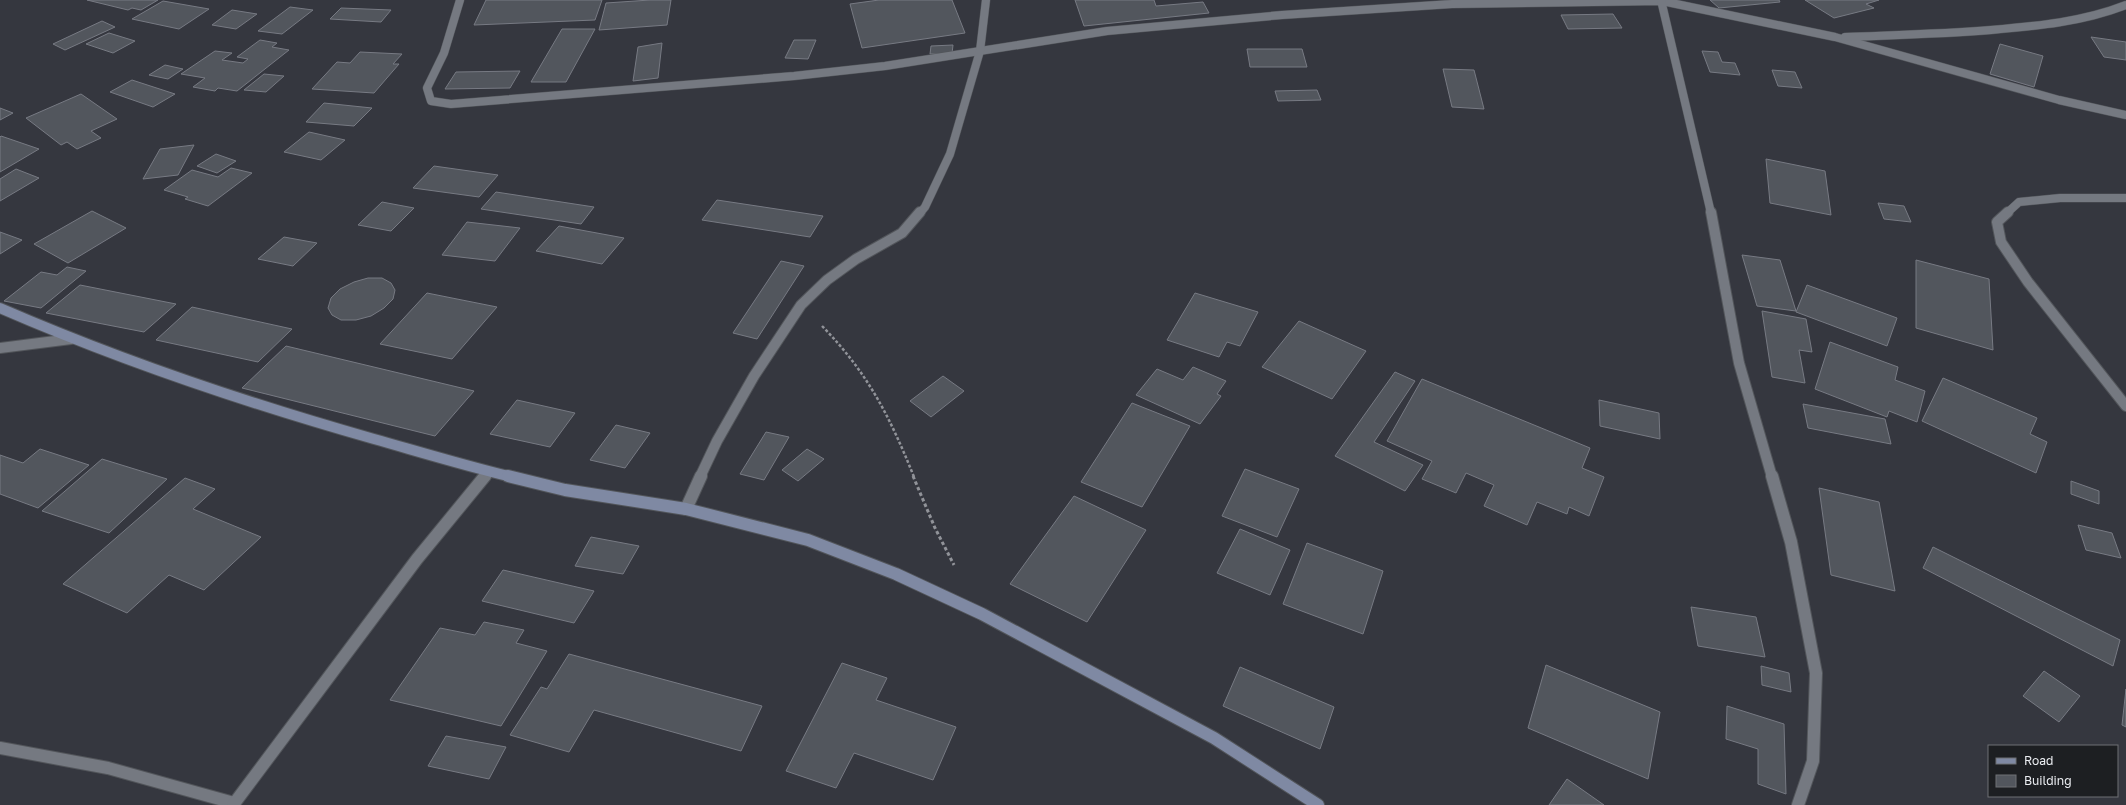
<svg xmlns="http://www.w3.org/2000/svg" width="2126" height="805" viewBox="0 0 2126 805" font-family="'Golos Text',sans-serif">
<rect width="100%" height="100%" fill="#35373f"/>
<g fill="#52565d" stroke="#777a83">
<polygon points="87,0 158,0 141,10 132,8 128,10"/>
<polygon points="486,0 602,0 595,20 474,25"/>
<polygon points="650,0 671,0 667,25 599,30 606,3"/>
<polygon points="879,0 952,0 965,33 862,48 850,4"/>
<polygon points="1075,0 1154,0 1156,6 1203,2 1209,13 1084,26"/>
<polygon points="1710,0 1779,0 1780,2 1719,8"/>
<polygon points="1805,0 1879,0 1866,4 1874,8 1834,18"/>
<polygon points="163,1 209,9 179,29 132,19"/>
<polygon points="290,7 313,10 282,34 258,31"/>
<polygon points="341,8 391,10 381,22 330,19"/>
<polygon points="232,10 257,14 236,29 212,25"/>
<polygon points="1613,14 1622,28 1568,29 1561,15"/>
<polygon points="102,21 115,27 65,50 53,44"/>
<polygon points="562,29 595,29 566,82 531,82"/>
<polygon points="109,33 135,41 113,53 86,44"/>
<polygon points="2091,37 2126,42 2126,60 2104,57"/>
<polygon points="260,40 277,43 272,47 289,50 237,91 218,88 215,91 193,87 205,78 181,74 215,51 232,53 222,60 243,63 248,59 237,57"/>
<polygon points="794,40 816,40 808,59 785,58"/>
<polygon points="662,43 658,78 633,81 638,47"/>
<polygon points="2000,44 2043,56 2034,87 1990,74"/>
<polygon points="953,45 952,54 930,54 931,46"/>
<polygon points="1247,49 1302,49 1307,67 1250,67"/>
<polygon points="1702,51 1718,52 1722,62 1735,63 1740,75 1710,72"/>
<polygon points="360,52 402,54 393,64 399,64 374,93 312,89 337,62 350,63"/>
<polygon points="165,65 183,69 168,79 149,75"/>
<polygon points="1443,69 1474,70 1484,109 1452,107"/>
<polygon points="1772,70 1795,72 1802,88 1778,86"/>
<polygon points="520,71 510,88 445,89 456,72"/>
<polygon points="264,74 284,76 266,92 244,90"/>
<polygon points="132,80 175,94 153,107 110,92"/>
<polygon points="1317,90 1321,100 1278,101 1275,91"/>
<polygon points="81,94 117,119 91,131 101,138 77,149 67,142 61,145 26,118"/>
<polygon points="324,103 372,108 354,126 306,122"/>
<polygon points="0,108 13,113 0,120"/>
<polygon points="309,132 345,140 321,160 284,152"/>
<polygon points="0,137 1,136 39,149 0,172"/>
<polygon points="194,145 178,175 143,179 160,149"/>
<polygon points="216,154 236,161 217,173 197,166"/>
<polygon points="1766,159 1825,171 1831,215 1770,203"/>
<polygon points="434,166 498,175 479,197 413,188"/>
<polygon points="231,168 252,173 208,206 185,199 188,197 164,190 192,170 218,177"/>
<polygon points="16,169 39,178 0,201 0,179"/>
<polygon points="496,192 594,207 581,224 481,209"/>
<polygon points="717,200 823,216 810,237 702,220"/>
<polygon points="382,202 414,208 391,231 358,225"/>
<polygon points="1878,203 1904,206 1911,222 1884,219"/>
<polygon points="92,211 126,228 68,263 34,244"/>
<polygon points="467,222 520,228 495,261 442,255"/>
<polygon points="559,226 624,238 602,264 536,251"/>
<polygon points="0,232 22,240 0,254"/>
<polygon points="284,237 317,243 293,266 258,259"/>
<polygon points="1742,255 1780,260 1796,311 1757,306"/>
<polygon points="1916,260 1989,279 1993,350 1916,328"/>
<polygon points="781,261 804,266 757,339 733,333"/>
<polygon points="67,267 86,271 41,308 4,301 41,272 57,275"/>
<polygon points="368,278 382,278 391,283 395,290 393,299 384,308 371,316 356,320 341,320 332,315 328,308 331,298 340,289 354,282"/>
<polygon points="80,285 176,304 144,332 46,313"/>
<polygon points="1807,285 1897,318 1887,346 1796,312"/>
<polygon points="427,293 497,307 452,359 380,344"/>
<polygon points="1195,293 1258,312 1240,346 1227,342 1219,357 1167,340"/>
<polygon points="192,307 292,329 258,362 156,340"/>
<polygon points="1762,311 1806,319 1812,352 1799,350 1805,383 1772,377"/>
<polygon points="1299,321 1366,351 1332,399 1262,367"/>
<polygon points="1830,342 1898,367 1895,380 1925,391 1917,422 1889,411 1887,417 1815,389"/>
<polygon points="286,346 474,391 435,436 242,388"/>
<polygon points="1193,367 1226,381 1217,394 1221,396 1200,424 1136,395 1157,369 1183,380"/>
<polygon points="1395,372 1415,381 1374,442 1423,465 1405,491 1335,456"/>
<polygon points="943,376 964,391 931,417 910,401"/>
<polygon points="1943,378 2037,418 2030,434 2047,442 2036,473 1922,421"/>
<polygon points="1422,379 1590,448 1582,468 1604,477 1589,516 1569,507 1567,514 1537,502 1527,525 1484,506 1494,485 1466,473 1456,493 1422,479 1432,461 1387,441"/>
<polygon points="517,400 575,413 550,447 490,434"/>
<polygon points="1599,400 1659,413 1660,439 1600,426"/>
<polygon points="1132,403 1190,426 1142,507 1081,482"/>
<polygon points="1803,404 1885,419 1891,444 1808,428"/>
<polygon points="616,425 650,433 625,468 590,460"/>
<polygon points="766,432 789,437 764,480 740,474"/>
<polygon points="40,449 89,465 38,508 0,494 0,455 23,463"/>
<polygon points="807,449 824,459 798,481 782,470"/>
<polygon points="102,459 167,479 109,533 42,511"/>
<polygon points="1245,469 1299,489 1277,537 1222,516"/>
<polygon points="185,478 215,489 193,509 261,537 204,590 169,575 127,613 63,584"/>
<polygon points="2071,481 2099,491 2099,504 2071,494"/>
<polygon points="1819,488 1879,502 1895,591 1831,575"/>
<polygon points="1074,496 1146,530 1087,622 1010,584"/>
<polygon points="2078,525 2112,533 2121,558 2086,550"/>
<polygon points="1240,529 1290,550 1270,595 1217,573"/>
<polygon points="591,537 639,546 623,574 575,566"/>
<polygon points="1307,543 1383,571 1363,634 1283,604"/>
<polygon points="1933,547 2120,640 2113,666 1923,568"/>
<polygon points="503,570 594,591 574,623 482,601"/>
<polygon points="1691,607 1756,617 1765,657 1698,646"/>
<polygon points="484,622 524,630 516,643 547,651 501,726 390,700 440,628 475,635"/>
<polygon points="569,654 762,706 741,751 594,710 569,752 510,735 541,687 547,689"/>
<polygon points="842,663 887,678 876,700 956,727 933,780 854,753 836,788 786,771"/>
<polygon points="1546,665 1660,712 1648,779 1528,728"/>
<polygon points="1761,666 1789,673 1791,692 1762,685"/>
<polygon points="1240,667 1334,707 1320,749 1223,706"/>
<polygon points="2044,671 2080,696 2059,722 2023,696"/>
<polygon points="2126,689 2126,727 2122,725"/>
<polygon points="1727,706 1784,724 1786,794 1758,784 1758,749 1726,739"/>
<polygon points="446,736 506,747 489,779 428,766"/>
<polygon points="1567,779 1604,805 1549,805"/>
</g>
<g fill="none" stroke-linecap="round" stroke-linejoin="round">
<defs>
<g id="street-far2">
<polyline points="460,0 444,53 427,88 431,101 451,104 794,76 885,66 1107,31 1282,15 1452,4 1662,1 1835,37 2059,100 2126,115"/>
<polyline points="1661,0 1711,213"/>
<path d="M1845,37c49,-2 98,-3 146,-7 46,-4 92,-8 135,-25"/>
<polyline points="920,213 925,207 950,154 980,51 986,0"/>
<polyline points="2007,213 2019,202 2060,198 2126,198"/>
</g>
<g id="street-far1">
<polyline points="1711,212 1739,363 1772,477"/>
<polyline points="2008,212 1997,222 2001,242 2028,282 2126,406"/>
<polyline points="0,348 71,339"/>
<polyline points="485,477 489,472"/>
<polyline points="700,477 717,441 754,376 801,305 827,280 856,259 902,233 920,212"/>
</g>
<g id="street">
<polyline points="1772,476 1791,542 1816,673 1813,761 1798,805"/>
<polyline points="686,509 701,476"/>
<polyline points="0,748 108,768 234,803"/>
<polyline points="233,805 417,559 485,476"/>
</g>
<path id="secondary-far1" d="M0,308c122,53 247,95 374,131 46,13 92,27 138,38"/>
<polyline id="secondary" points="508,476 565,490 686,509 808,540 896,574 982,614 1214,738 1318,805"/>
</defs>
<use href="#street-far2" stroke="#52555a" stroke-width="9"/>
<use href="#street-far1" stroke="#52555a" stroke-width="12"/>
<use href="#street" stroke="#52555a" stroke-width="14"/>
<use href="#secondary-far1" stroke="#52555a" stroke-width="12"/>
<use href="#secondary" stroke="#52555a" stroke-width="14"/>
<path stroke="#919399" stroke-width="2.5" stroke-dasharray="3 2" stroke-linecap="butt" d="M822,326c46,47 68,91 92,151"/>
<polyline stroke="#919399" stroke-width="3" stroke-dasharray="3.5 2.5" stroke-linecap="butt" points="913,476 935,528 954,565"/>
<use href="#street-far2" stroke="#757981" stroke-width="8"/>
<use href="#street-far1" stroke="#757981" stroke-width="10"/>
<use href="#street" stroke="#757981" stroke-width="12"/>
<use href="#secondary-far1" stroke="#7f89a3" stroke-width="10"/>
<use href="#secondary" stroke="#7f89a3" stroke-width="12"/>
</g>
<rect x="1988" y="745" width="130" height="52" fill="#1d1f22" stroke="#6f7175"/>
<rect x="1996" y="758" width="20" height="6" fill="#7f89a3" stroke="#6f7175"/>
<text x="2024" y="765" font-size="12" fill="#ebedf1">Road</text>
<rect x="1996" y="775" width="20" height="12" fill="#52565d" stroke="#6f7175"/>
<text x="2024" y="785" font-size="12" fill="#ebedf1">Building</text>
</svg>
